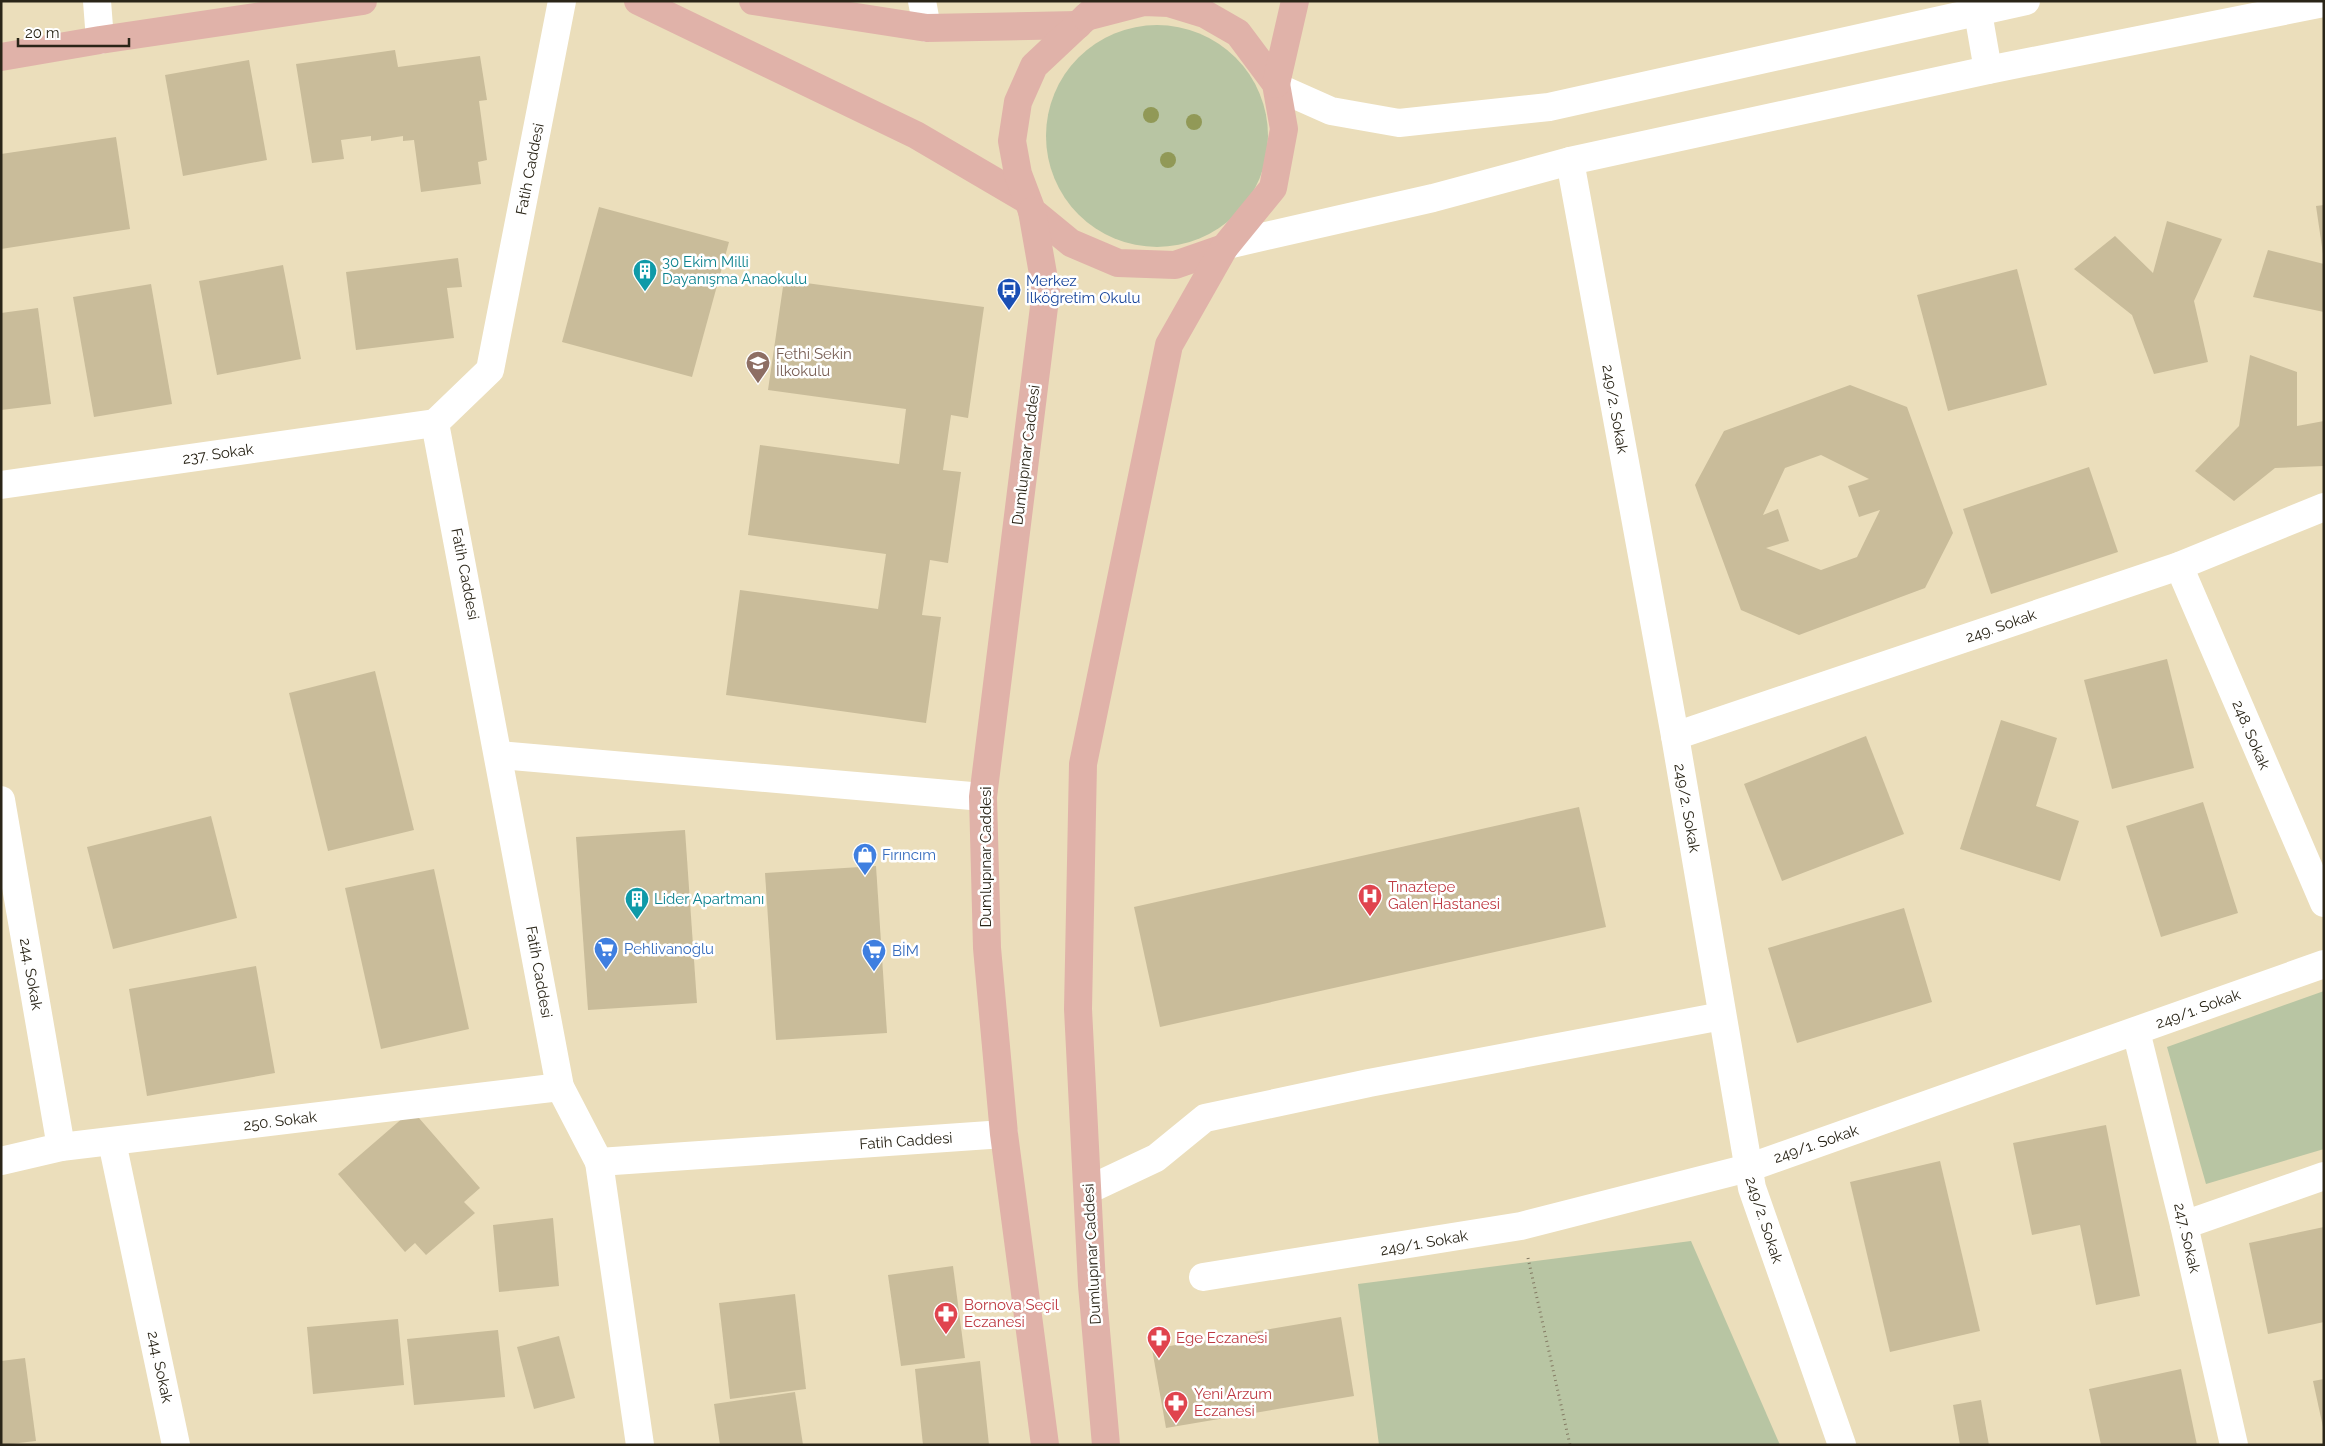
<svg xmlns="http://www.w3.org/2000/svg" width="2325" height="1446" viewBox="0 0 2325 1446" font-family="Raleway,sans-serif">
<rect width="100%" height="100%" fill="#ebdebb"/>
<g fill="#b8c5a3">
<circle cx="1157" cy="136" r="111"/>
<polygon points="2324,991 2324,1149 2206,1184 2167,1047"/>
<polygon points="1691,1241 1780,1445 1379,1445 1358,1284"/>
</g>
<g fill="#c9bc9a" fill-rule="evenodd">
<polygon points="395,50 398,67 480,56 487,100 479,101 487,160 478,162 481,184 421,192 414,140 403,141 403,136 371,141 371,136 341,140 344,159 312,163 296,64"/>
<polygon points="249,60 267,160 183,176 165,75"/>
<polygon points="116,137 130,229 1,249 1,154"/>
<polygon points="2324,205 2324,254 2323,254 2316,206"/>
<polygon points="599,207 729,242 692,377 562,342"/>
<polygon points="2167,221 2222,239 2194,301 2208,362 2154,374 2132,315 2074,269 2115,236 2153,273"/>
<polygon points="2268,250 2324,264 2324,312 2253,297"/>
<polygon points="458,258 462,287 447,288 454,338 356,350 346,272"/>
<polygon points="283,265 301,359 217,375 199,281"/>
<polygon points="2017,269 2047,385 1948,411 1917,295"/>
<polygon points="784,280 984,307 968,418 951,415 943,470 961,472 948,563 930,560 922,615 941,617 926,723 726,695 740,590 878,609 886,554 748,535 760,445 899,464 906,409 768,390"/>
<polygon points="151,284 172,404 94,417 73,297"/>
<polygon points="38,308 51,404 1,410 1,313"/>
<polygon points="2250,355 2297,372 2297,426 2324,421 2324,466 2275,468 2234,501 2195,471 2239,426"/>
<path d="M1850,385l57,22 46,126 -28,55 -126,47 -58,-25 -46,-125 29,-54zM1821,455l48,24 -21,7 11,31 21,-7 -23,47 -36,13 -55,-22 23,-7 -11,-32 -15,6 22,-47z"/>
<polygon points="2089,467 2118,552 1991,594 1963,509"/>
<polygon points="2167,659 2194,768 2112,789 2084,680"/>
<polygon points="375,671 414,830 328,851 289,693"/>
<polygon points="2001,720 2057,738 2036,806 2079,821 2060,881 1960,849"/>
<polygon points="1866,736 1904,834 1782,881 1744,784"/>
<polygon points="2203,802 2238,913 2161,937 2126,826"/>
<polygon points="1579,807 1606,927 1160,1027 1134,907"/>
<polygon points="211,816 237,918 113,949 87,847"/>
<polygon points="685,830 697,1003 588,1010 576,837"/>
<polygon points="876,866 887,1033 776,1040 765,873"/>
<polygon points="434,869 469,1029 381,1049 345,888"/>
<polygon points="1904,908 1932,1002 1797,1043 1768,948"/>
<polygon points="256,966 275,1073 147,1096 129,989"/>
<polygon points="412,1110 480,1188 464,1202 475,1213 426,1255 415,1243 405,1252 338,1174"/>
<polygon points="2106,1125 2140,1296 2096,1305 2080,1225 2032,1235 2013,1143"/>
<polygon points="1940,1161 1980,1331 1890,1352 1850,1182"/>
<polygon points="553,1218 559,1286 499,1292 493,1225"/>
<polygon points="2324,1227 2324,1322 2268,1334 2249,1243"/>
<polygon points="953,1266 965,1358 901,1366 888,1275"/>
<polygon points="795,1294 806,1389 730,1399 719,1303"/>
<polygon points="1341,1317 1354,1396 1166,1428 1152,1349"/>
<polygon points="398,1319 404,1385 313,1394 307,1327"/>
<polygon points="498,1330 505,1397 414,1405 407,1339"/>
<polygon points="559,1336 575,1398 534,1409 517,1347"/>
<polygon points="25,1358 36,1441 1,1445 1,1361"/>
<polygon points="980,1361 989,1445 923,1445 915,1369"/>
<polygon points="2181,1369 2197,1445 2101,1445 2089,1389"/>
<polygon points="2324,1379 2324,1427 2323,1427 2313,1381"/>
<polygon points="795,1392 803,1445 720,1445 714,1404"/>
<polygon points="1981,1400 1989,1445 1960,1445 1953,1405"/>
</g>
<g fill="none" stroke-linecap="round" stroke-linejoin="round">
<polyline stroke="#847b64" stroke-width="3" stroke-dasharray="1 4" stroke-linecap="butt" points="1528,1258 1570,1445"/>
<g stroke="#fff" stroke-width="28">
<polyline points="97,1 100,40"/>
<polyline points="562,1 490,370 435,423 560,1087 599,1162 1004,1134"/>
<polyline points="922,1 927,28"/>
<polyline points="1976,1 1988,70"/>
<polyline points="1277,87 1331,111 1399,123 1549,107 2026,1"/>
<polyline points="1570,161 1675,736 1752,1188 1842,1445"/>
<polyline points="1227,245 1433,198 1570,161 1988,70 2324,3"/>
<polyline points="1,485 435,423"/>
<polyline points="2179,566 2324,903"/>
<polyline points="1675,736 2179,566 2324,507"/>
<polyline points="500,755 983,797"/>
<polyline points="1,800 61,1147"/>
<polyline points="2136,1031 2184,1225 2234,1445"/>
<polyline points="112,1142 176,1445"/>
<polyline points="1,1161 61,1147 560,1087"/>
<polyline points="599,1162 640,1445"/>
<polyline points="1088,1190 1156,1158 1205,1118 1369,1083 1722,1016"/>
<polyline points="2184,1225 2324,1176"/>
<polyline points="1203,1277 1521,1226 1748,1168 2324,964"/>
</g>
<g stroke="#e0b2a9" stroke-width="28">
<polyline points="638,1 916,135 1027,200"/>
<polyline points="753,1 927,28 1078,25"/>
<polyline points="1100,4 1034,66 1018,102 1012,141 1018,174 1032,211 1071,243 1118,263 1175,265 1224,248"/>
<polyline points="1086,17 1144,2 1169,3 1205,14 1238,33 1276,84 1284,129 1273,188 1224,248 1169,345 1083,764 1078,1009 1092,1285 1106,1445"/>
<polyline points="1,57 100,40 363,1"/>
<polyline points="1276,84 1295,1"/>
<polyline points="1032,211 1046,291 983,797 987,948 1004,1134 1045,1445"/>
</g>
</g>
<g fill="#919957">
<circle cx="1151" cy="115" r="8"/>
<circle cx="1194" cy="122" r="8"/>
<circle cx="1168" cy="160" r="8"/>
</g>
<defs>
<symbol id="building-pin" viewBox="-11 -11 22 30"><path d="M0 17L-7.5 6A9.5 9.5 0 1 1 7.5 6Z" fill="#0f9aa8" stroke="#fff"/><path d="M-4-6H4V6H1V3H-1V6H-4ZM-2.5-4.3h1.7v1.8h-1.7ZM.8-4.3h1.7v1.8H.8ZM-2.5-1h1.7V.8h-1.7ZM.8-1h1.7V.8H.8Z" fill="#fff"/></symbol>
<symbol id="bus-pin" viewBox="-11 -11 22 30"><path d="M0 17L-7.5 6A9.5 9.5 0 1 1 7.5 6Z" fill="#1a4fb4" stroke="#fff"/><path d="M-5-6H5V4H4V6H2V4H-2V6H-4V4H-5ZM-3.5-4V0h7V-4ZM-3.5 1.2v1.5H-2V1.2ZM2 1.2v1.5H3.5V1.2Z" fill="#fff"/></symbol>
<symbol id="school-pin" viewBox="-11 -11 22 30"><path d="M0 17L-7.5 6A9.5 9.5 0 1 1 7.5 6Z" fill="#8d6e63" stroke="#fff"/><path d="M0-5L7-2L0 1L-7-2ZM-4 1L0 2.5L4 1V4Q0 6-4 4Z" fill="#fff"/></symbol>
<symbol id="shop-pin" viewBox="-11 -11 22 30"><path d="M0 17L-7.5 6A9.5 9.5 0 1 1 7.5 6Z" fill="#3f7fe0" stroke="#fff"/><path d="M-5-2.5h2.3a2.7 3.5 0 0 1 5.4 0H5L5.5 6h-11ZM-1.5-2.5h3a1.5 2.3 0 0 0-3 0Z" fill="#fff"/></symbol>
<symbol id="hospital-pin" viewBox="-11 -11 22 30"><path d="M0 17L-7.5 6A9.5 9.5 0 1 1 7.5 6Z" fill="#e0444e" stroke="#fff"/><path d="M-5-5h3v3.5h4V-5h3V5h-3V1.5h-4V5h-3Z" fill="#fff"/></symbol>
<symbol id="supermarket-pin" viewBox="-11 -11 22 30"><path d="M0 17L-7.5 6A9.5 9.5 0 1 1 7.5 6Z" fill="#3f7fe0" stroke="#fff"/><path d="M-6-5.5h2.5l.6 2H6L4.5 2H-2.5L-4.4-4H-6ZM-1.5 3.2a1.3 1.3 0 1 0 .1 0ZM3 3.2a1.3 1.3 0 1 0 .1 0Z" fill="#fff"/></symbol>
<symbol id="pharmacy-pin" viewBox="-11 -11 22 30"><path d="M0 17L-7.5 6A9.5 9.5 0 1 1 7.5 6Z" fill="#e0444e" stroke="#fff"/><path d="M-2-6h4v4h4v4h-4v4h-4v-4h-4v-4h4Z" fill="#fff"/></symbol>
</defs>
<g fill-rule="evenodd">
<use href="#building-pin" x="631" y="257" width="28" height="38"/>
<use href="#bus-pin" x="995" y="276" width="28" height="38"/>
<use href="#school-pin" x="744" y="349" width="28" height="38"/>
<use href="#shop-pin" x="851" y="841" width="28" height="38"/>
<use href="#hospital-pin" x="1356" y="882" width="28" height="38"/>
<use href="#building-pin" x="623" y="885" width="28" height="38"/>
<use href="#supermarket-pin" x="592" y="935" width="28" height="38"/>
<use href="#supermarket-pin" x="860" y="937" width="28" height="38"/>
<use href="#pharmacy-pin" x="932" y="1300" width="28" height="38"/>
<use href="#pharmacy-pin" x="1145" y="1324" width="28" height="38"/>
<use href="#pharmacy-pin" x="1162" y="1389" width="28" height="38"/>
</g>
<g text-anchor="middle" stroke-width="5" stroke-linejoin="round" paint-order="stroke">
<g font-size="15" fill="#2a2518" stroke="#fff">
<text transform="translate(530 169) rotate(-79)" y="5">Fatih Caddesi</text>
<text transform="translate(1615 409) rotate(80)" y="5">249/2. Sokak</text>
<text transform="translate(218 454) rotate(-8)" y="5">237. Sokak</text>
<text transform="translate(1026 455) rotate(-83)" y="5">Dumlupınar Caddesi</text>
<text transform="translate(465 574) rotate(79)" y="5">Fatih Caddesi</text>
<text transform="translate(2001 626) rotate(-19)" y="5">249. Sokak</text>
<text transform="translate(2251 735) rotate(67)" y="5">248. Sokak</text>
<text transform="translate(1687 808) rotate(80)" y="5">249/2. Sokak</text>
<text transform="translate(986 857) rotate(-90)" y="5">Dumlupınar Caddesi</text>
<text transform="translate(539 972) rotate(80)" y="5">Fatih Caddesi</text>
<text transform="translate(31 974) rotate(80)" y="5">244. Sokak</text>
<text transform="translate(2198 1009) rotate(-20)" y="5">249/1. Sokak</text>
<text transform="translate(280 1121) rotate(-7)" y="5">250. Sokak</text>
<text transform="translate(906 1141) rotate(-4)" y="5">Fatih Caddesi</text>
<text transform="translate(1816 1144) rotate(-19)" y="5">249/1. Sokak</text>
<text transform="translate(1764 1220) rotate(72)" y="5">249/2. Sokak</text>
<text transform="translate(2187 1238) rotate(77)" y="5">247. Sokak</text>
<text transform="translate(1424 1243) rotate(-10)" y="5">249/1. Sokak</text>
<text transform="translate(1092 1254) rotate(-93)" y="5">Dumlupınar Caddesi</text>
<text transform="translate(160 1367) rotate(78)" y="5">244. Sokak</text>
</g>
<g font-size="15" fill="#0d838f" stroke="#fff" text-anchor="start">
<text x="662" y="267">30 Ekim Milli<tspan x="662" dy="17">Dayanışma Anaokulu</tspan></text>
<text x="654" y="904">Lider Apartmanı</text>
</g>
<g font-size="15" fill="#164399" stroke="#fff" text-anchor="start">
<text x="1026" y="286">Merkez<tspan x="1026" dy="17">İlköğretim Okulu</tspan></text>
</g>
<g font-size="15" fill="#785e54" stroke="#fff" text-anchor="start">
<text x="776" y="359">Fethi Sekin<tspan x="776" dy="17">İlkokulu</tspan></text>
</g>
<g font-size="15" fill="#366cbe" stroke="#fff" text-anchor="start">
<text x="882" y="860">Fırıncım</text>
<text x="624" y="954">Pehlivanoğlu</text>
<text x="892" y="956">BİM</text>
</g>
<g font-size="15" fill="#be3a42" stroke="#fff" text-anchor="start">
<text x="1388" y="892">Tınaztepe<tspan x="1388" dy="17">Galen Hastanesi</tspan></text>
<text x="964" y="1310">Bornova Seçil<tspan x="964" dy="17">Eczanesi</tspan></text>
<text x="1176" y="1343">Ege Eczanesi</text>
<text x="1194" y="1399">Yeni Arzum<tspan x="1194" dy="17">Eczanesi</tspan></text>
</g>
</g>
<rect width="2325" height="1446" fill="none" stroke="#2a2518" stroke-width="5"/>
<path d="M18 38v8h111v-8" fill="none" stroke="#2a2518" stroke-width="2.5"/>
<text x="25" y="38" font-size="15" fill="#2a2518" stroke="#ffffff" stroke-width="4" paint-order="stroke">20 m</text>
</svg>
